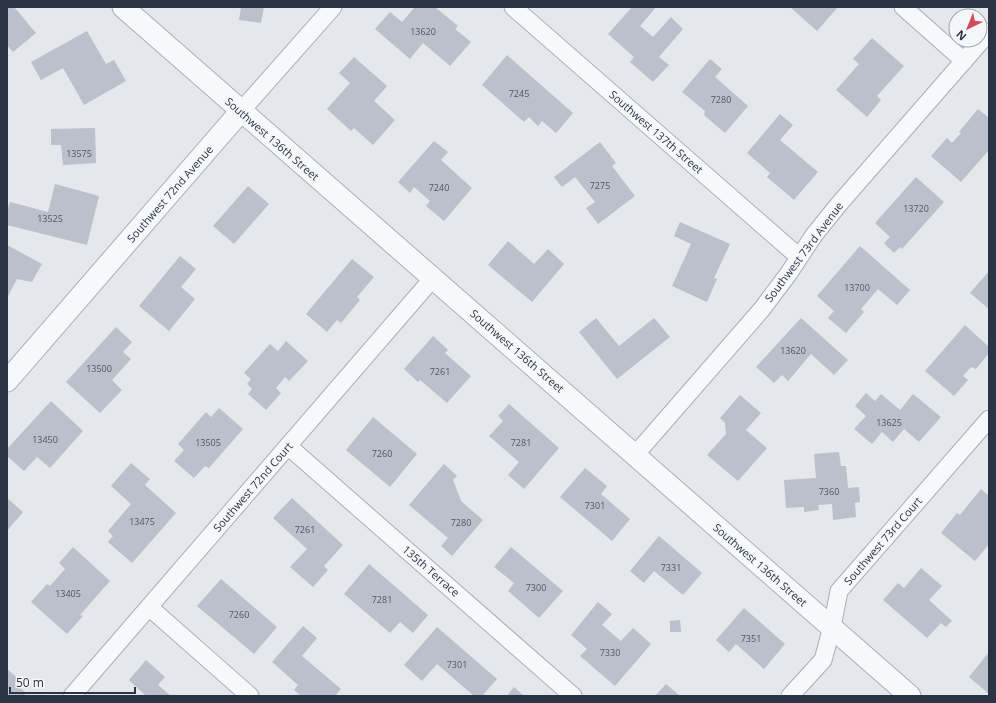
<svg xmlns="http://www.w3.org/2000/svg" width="996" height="703" viewBox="0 0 996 703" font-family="'Open Sans',sans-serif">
<rect width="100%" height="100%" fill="#e4e7ec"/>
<g fill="#bbc0ca">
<polygon points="7,7 14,7 36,33 13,52 7,45"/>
<polygon points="241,7 264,7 261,23 239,20"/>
<polygon points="415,7 435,7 458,26 455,29 471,42 450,66 423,43 410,59 375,29 390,12 402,22"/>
<polygon points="632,7 656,7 640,26 653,37 671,17 683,29 659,57 669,65 653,82 630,62 634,57 608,34"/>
<polygon points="790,7 838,7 817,31"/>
<polygon points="87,31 106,64 114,60 126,81 84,105 63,68 41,80 31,62"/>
<polygon points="872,38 904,66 877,96 881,100 867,117 836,90 859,64 853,59"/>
<polygon points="507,55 573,113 556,133 542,121 538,126 529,117 524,122 482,85"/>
<polygon points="354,57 387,86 374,101 395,120 373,145 354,128 351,131 327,109 350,83 339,73"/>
<polygon points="710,59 722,69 715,77 748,106 725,133 704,115 705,111 682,92"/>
<polygon points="978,109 989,118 989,150 961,182 931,156 947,138 952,143 961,133 959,132"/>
<polygon points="780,114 793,125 780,140 818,172 794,200 767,177 770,173 747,153"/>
<polygon points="95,128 96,163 63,165 61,145 51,145 51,129"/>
<polygon points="434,141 448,152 441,160 472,188 444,221 426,206 430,201 414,187 410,193 398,182"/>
<polygon points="600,142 616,163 612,166 635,196 598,224 586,208 595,202 575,177 562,187 554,177"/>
<polygon points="916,177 944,202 902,249 900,247 894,253 884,243 890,237 875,223"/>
<polygon points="55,184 99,196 87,245 7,225 7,212 10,202 48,212"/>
<polygon points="248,186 269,204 234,244 213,226"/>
<polygon points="680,222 730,244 714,278 717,279 707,302 672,286 691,244 674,236"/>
<polygon points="508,241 534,264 548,249 564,264 532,302 488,265"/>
<polygon points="7,245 42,264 32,282 17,279 7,298"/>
<polygon points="860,246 910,290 897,305 878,289 861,309 864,312 846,333 828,318 834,311 817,296"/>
<polygon points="180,256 196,269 181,287 195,299 169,331 139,306"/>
<polygon points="352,259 374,277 357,297 360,300 341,323 337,320 327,332 306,314"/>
<polygon points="989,271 989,309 970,293"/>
<polygon points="596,318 619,346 654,318 670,337 617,379 579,332"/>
<polygon points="801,318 848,360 834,375 811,354 788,381 782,375 774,383 756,367"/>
<polygon points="965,325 989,347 989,353 976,369 971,367 963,376 968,380 954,396 925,371"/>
<polygon points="116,327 132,342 123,352 131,359 112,380 122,390 100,413 66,382"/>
<polygon points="433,336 448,350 445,353 471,376 447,403 420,380 418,382 404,369"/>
<polygon points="286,341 308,361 289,381 285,377 276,388 281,393 266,410 248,394 252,389 247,384 251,379 244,373 270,344 278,351"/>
<polygon points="866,393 875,401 881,394 900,410 913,394 941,417 919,442 904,429 893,442 882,432 872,444 854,429 866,416 855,406"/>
<polygon points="740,395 761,413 746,430 767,448 738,481 707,455 726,434 725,423 720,418"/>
<polygon points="51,401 83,431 50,468 37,457 24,471 7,456 7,449"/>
<polygon points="509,404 559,448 524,489 508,475 519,462 489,436 503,421 498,416"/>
<polygon points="219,408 243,429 209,468 205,466 194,478 174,461 184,450 178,444 206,412 211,417"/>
<polygon points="373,417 417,454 390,487 346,450"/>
<polygon points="839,452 841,466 846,466 848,488 859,487 860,502 855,503 856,517 833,520 832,504 818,505 819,510 804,512 804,507 786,508 784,480 816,478 814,454"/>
<polygon points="131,463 150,479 145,485 176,513 132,563 108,542 113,536 108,531 131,504 111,486"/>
<polygon points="444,464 457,476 453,480 461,501 483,520 452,556 441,546 448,538 409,505"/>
<polygon points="585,468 607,486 601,494 630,519 612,541 560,497"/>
<polygon points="981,489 989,496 989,544 975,561 941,533 957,513 960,515"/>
<polygon points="7,498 23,512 7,531"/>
<polygon points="292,498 343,545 324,566 328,570 313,587 290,567 307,549 273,518"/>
<polygon points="659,536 702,573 683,595 654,571 644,583 630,571"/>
<polygon points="73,547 110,581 80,615 83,616 67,634 31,602 47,584 50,586 65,569 59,563"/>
<polygon points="511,547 563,591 539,618 508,591 514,583 494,567"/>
<polygon points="369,564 428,615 413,633 400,622 390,633 344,594"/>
<polygon points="921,568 942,586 929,600 952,621 946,627 941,623 927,638 883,600 898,583 904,588"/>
<polygon points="221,579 277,627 254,654 197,606"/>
<polygon points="598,602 612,614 602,625 621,641 633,628 651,644 615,686 580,656 587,649 571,635"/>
<polygon points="744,608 785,644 764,669 736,644 729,652 716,640"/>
<polygon points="680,620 681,632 670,632 670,621"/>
<polygon points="303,626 317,638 302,656 341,689 335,696 301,696 294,690 298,685 272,662"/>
<polygon points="437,627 497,679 482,696 474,696 437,664 422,681 404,665"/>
<polygon points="989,652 989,694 969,677"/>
<polygon points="146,660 165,677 158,685 171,696 146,696 129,680"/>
<polygon points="7,669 21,681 17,685 26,693 23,696 7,696"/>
<polygon points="666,684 680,696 655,696"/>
<polygon points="514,687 524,696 507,696"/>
</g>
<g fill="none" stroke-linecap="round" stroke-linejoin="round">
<defs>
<g id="minor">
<polyline points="513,7 799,257"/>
<polyline points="903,7 964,61"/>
<polyline points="241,111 333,7"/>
<polyline points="288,446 573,696"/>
<polyline points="635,455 762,309 789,273 814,235 839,204 989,32"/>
<polyline points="149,607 250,696"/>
<polyline points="72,696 433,278"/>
<polyline points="790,696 823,660 832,627 839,591 989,419"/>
</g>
<g id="tertiary">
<polyline points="123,7 910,696"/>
<polyline points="7,381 241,111"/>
</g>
</defs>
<use href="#minor" stroke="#a9aeb7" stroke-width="19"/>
<use href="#tertiary" stroke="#a9aeb7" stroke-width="23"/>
<use href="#minor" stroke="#f7f8fa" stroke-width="17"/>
<use href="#tertiary" stroke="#f7f8fa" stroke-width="21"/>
</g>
<g text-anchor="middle" stroke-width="3" stroke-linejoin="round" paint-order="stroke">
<g font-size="9" fill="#4f5766">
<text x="423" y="35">13620</text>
<text x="519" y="97">7245</text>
<text x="721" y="103">7280</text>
<text x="79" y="157">13575</text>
<text x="600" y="189">7275</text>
<text x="439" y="191">7240</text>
<text x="916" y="212">13720</text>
<text x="50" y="222">13525</text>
<text x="857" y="291">13700</text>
<text x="793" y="354">13620</text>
<text x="99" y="372">13500</text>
<text x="440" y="375">7261</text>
<text x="889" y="426">13625</text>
<text x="45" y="443">13450</text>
<text x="208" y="446">13505</text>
<text x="521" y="446">7281</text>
<text x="382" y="457">7260</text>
<text x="829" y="495">7360</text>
<text x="595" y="509">7301</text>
<text x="142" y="525">13475</text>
<text x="461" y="526">7280</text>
<text x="305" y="533">7261</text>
<text x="671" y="571">7331</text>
<text x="536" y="591">7300</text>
<text x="68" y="597">13405</text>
<text x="382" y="603">7281</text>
<text x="239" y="618">7260</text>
<text x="751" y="642">7351</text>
<text x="610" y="656">7330</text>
<text x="457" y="668">7301</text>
</g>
<g font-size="11" fill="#2b3445" stroke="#f4f6f9">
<text transform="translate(656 132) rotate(41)" y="4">Southwest 137th Street</text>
<text transform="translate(272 139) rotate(41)" y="4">Southwest 136th Street</text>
<text transform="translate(170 194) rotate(-49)" y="4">Southwest 72nd Avenue</text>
<text transform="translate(804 252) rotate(-53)" y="4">Southwest 73rd Avenue</text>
<text transform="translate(517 351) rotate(41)" y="4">Southwest 136th Street</text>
<text transform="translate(253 487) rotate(-49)" y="4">Southwest 72nd Court</text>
<text transform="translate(883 541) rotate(-49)" y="4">Southwest 73rd Court</text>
<text transform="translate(760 565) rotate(41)" y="4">Southwest 136th Street</text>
<text transform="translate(431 571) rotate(41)" y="4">135th Terrace</text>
</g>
</g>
<rect width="996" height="703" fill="none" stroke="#2b3445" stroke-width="16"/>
<g transform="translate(968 28) rotate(223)"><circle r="19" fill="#f4f6f9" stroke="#a4a8b1"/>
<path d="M0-3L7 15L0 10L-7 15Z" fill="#d1495b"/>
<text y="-6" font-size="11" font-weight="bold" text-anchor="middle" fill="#2b3445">N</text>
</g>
<path d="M10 687v6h125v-6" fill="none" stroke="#2b3445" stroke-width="2"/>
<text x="16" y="687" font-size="12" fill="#2b3445" stroke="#f4f6f9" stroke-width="3" paint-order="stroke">50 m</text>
</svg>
